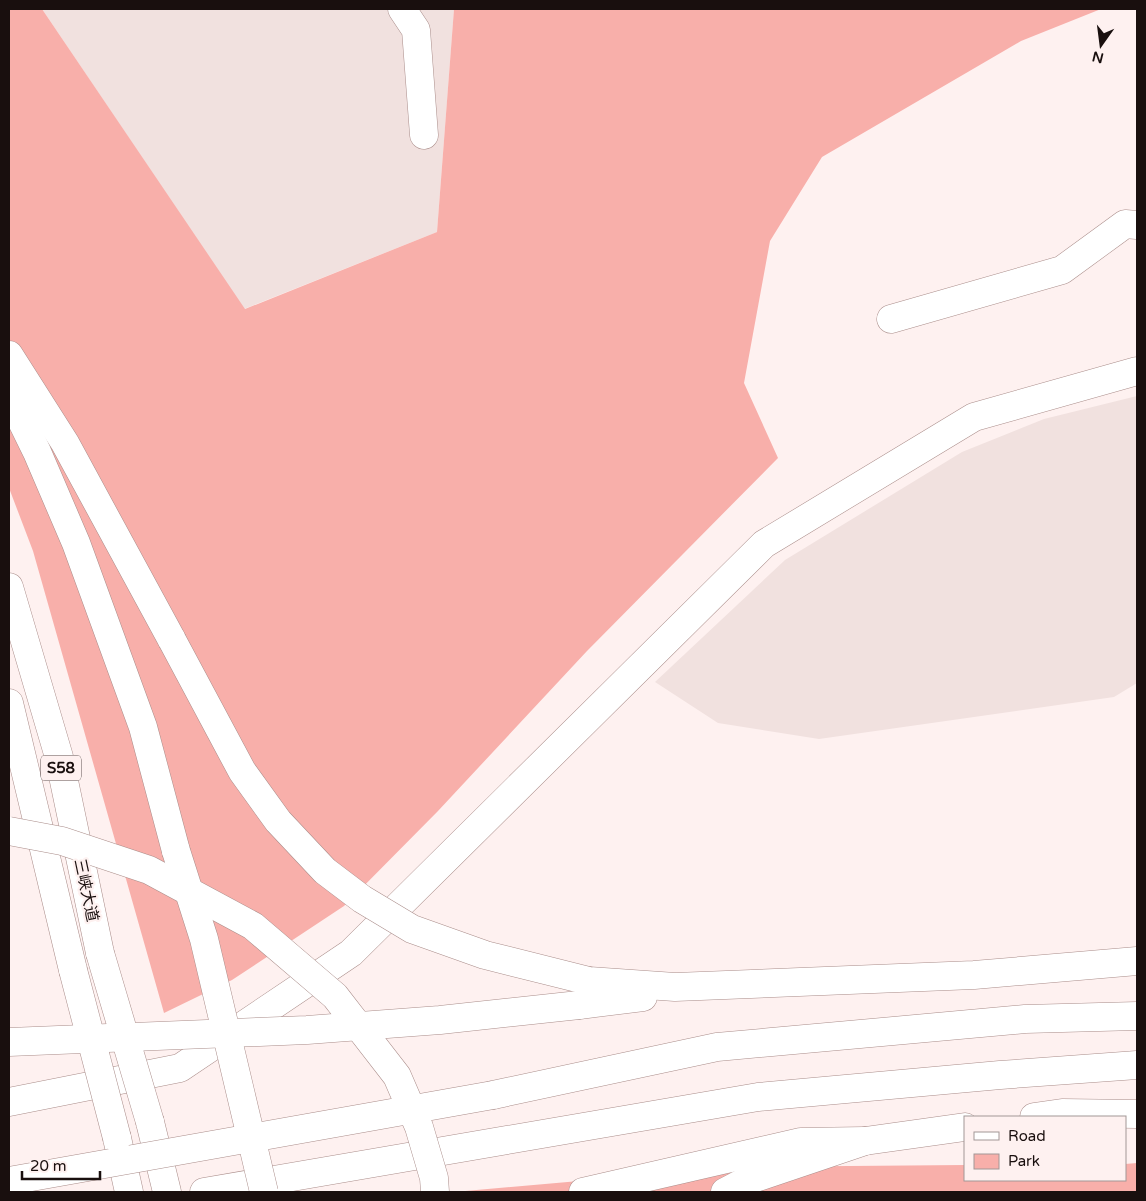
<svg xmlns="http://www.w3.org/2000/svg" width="1146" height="1201" viewBox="0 0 1146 1201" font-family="'Varela Round','Noto Sans SC',sans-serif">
<rect width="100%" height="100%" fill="#fef1f0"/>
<g fill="#f1e1df">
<polygon points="42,9 454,9 437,232 244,309"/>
<polygon points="1137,396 1137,683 1114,697 819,739 718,723 655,682 785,560 962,452 1044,419"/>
</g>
<g fill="#f8afaa">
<polygon points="9,9 42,9 245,309 437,232 454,9 1101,9 1021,41 822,157 770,241 744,383 778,458 587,651 438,811 344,906 232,980 164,1013 33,551 9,488"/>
<polygon points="1137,1163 1137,1192 454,1192 738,1167 965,1165 965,1180 1125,1180 1125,1164"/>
</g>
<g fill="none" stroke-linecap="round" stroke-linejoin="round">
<defs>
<g id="minor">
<polyline points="402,9 416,30 424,135"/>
<polyline points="891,319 1062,270 1125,224 1137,225"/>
<polyline points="9,1102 180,1068 351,953 764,544 974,417 1137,371"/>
</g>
<g id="highway">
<polyline points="9,355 65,443 172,640"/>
<polyline points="9,395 37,452 76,543 143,727 176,851"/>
<polyline points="9,587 59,757 100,953"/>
<polyline points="9,703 73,970"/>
<polyline points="589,981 675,987 974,975 1137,961"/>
<polyline points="579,1005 643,997"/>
<polyline points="493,1095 717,1047 1025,1019 1137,1016"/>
<polyline points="1034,1117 1062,1113 1137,1114"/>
<polyline points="150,1122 167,1192"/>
<polyline points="117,1138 129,1192"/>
<polyline points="204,1192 758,1097 1000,1075 1137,1065"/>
<polyline points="583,1192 801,1142 865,1141"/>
<polyline points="725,1192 746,1181 865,1141 965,1127"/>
</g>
</defs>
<use href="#minor" stroke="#aa8d8a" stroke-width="29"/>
<use href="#highway" stroke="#aa8d8a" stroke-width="29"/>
<use href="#minor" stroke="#fff" stroke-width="28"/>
<use href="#highway" stroke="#fff" stroke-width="28"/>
<defs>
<g id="highway-bridge">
<polyline points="172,640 242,771 278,821 325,871 362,899 412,929 485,955 589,981"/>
<polyline points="9,831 62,841 149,870 253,926 335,996 397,1076 419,1127 434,1178 435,1192"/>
<polyline points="176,851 204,939 264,1192"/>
<polyline points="100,953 150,1122"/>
<polyline points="73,970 117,1138"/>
<polyline points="9,1042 307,1030 440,1020 579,1005"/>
<polyline points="9,1181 493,1095"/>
</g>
</defs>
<use href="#highway-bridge" stroke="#aa8d8a" stroke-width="29" stroke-linecap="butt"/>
<use href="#highway-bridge" stroke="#fff" stroke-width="28"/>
</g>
<g text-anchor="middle" stroke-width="4.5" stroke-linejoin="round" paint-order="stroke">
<rect fill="#fef1f0" stroke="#5e5352" stroke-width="1" x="41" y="755.5" width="40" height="25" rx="4"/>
<g font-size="15" font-weight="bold" fill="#190f0e">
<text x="61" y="773">S58</text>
</g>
<g font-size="16" fill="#190f0e" stroke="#fef1f0">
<text transform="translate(87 890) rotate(78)" y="6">三峡大道</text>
</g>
</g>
<rect width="1146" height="1201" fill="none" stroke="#190f0e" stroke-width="20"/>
<rect x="964" y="1116" width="162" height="65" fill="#fef1f0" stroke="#a29796"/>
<rect x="974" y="1132" width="25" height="8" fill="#ffffff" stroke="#a29796"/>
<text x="1008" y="1141" font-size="15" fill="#190f0e">Road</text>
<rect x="974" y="1154" width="25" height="15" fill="#f8afaa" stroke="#a29796"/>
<text x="1008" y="1166" font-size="15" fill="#190f0e">Park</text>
<g transform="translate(1101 45) rotate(194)" stroke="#fef1f0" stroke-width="4" paint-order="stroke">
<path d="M0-4L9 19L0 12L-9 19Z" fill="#190f0e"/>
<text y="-8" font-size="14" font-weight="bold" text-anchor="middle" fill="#190f0e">N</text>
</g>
<path d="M22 1171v8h78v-8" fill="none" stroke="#190f0e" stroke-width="2.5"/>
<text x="30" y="1171" font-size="15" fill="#190f0e" stroke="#fef1f0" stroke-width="4" paint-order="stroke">20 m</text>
</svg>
